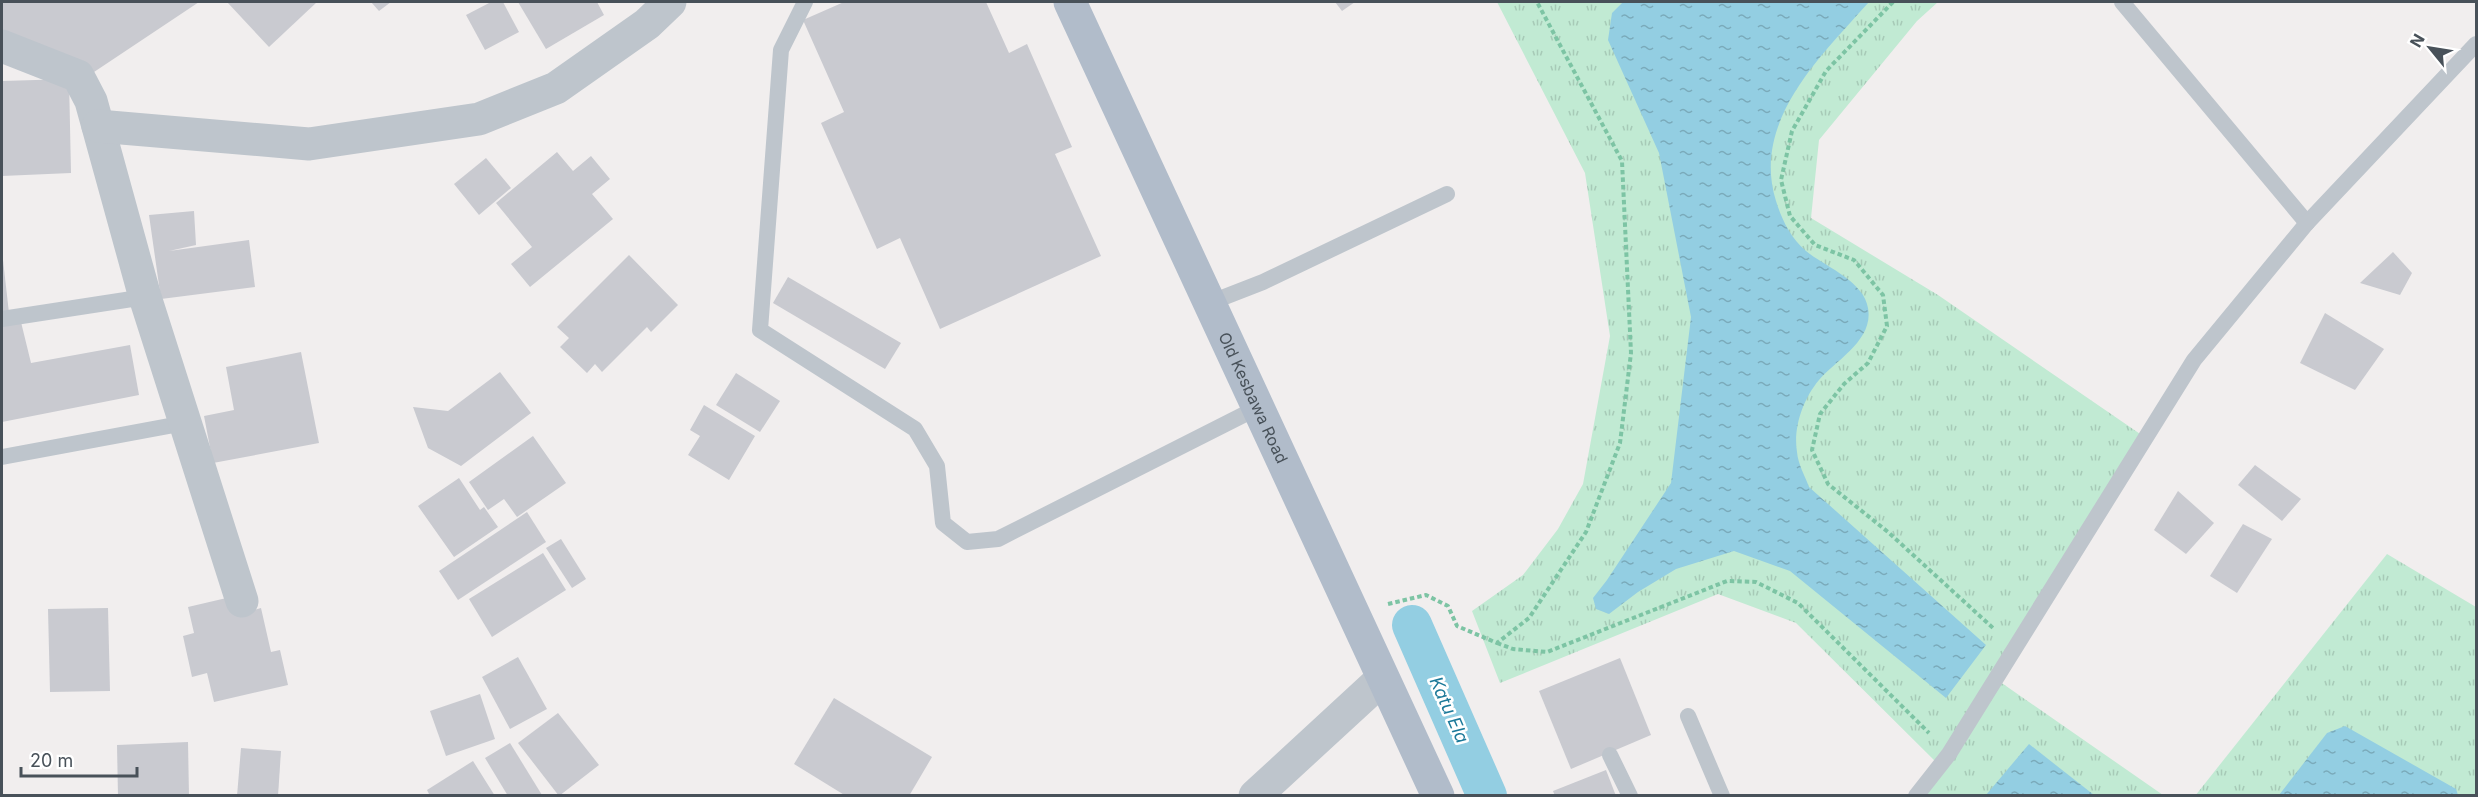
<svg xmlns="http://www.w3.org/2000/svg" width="2478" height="797" viewBox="0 0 2478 797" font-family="Inter,sans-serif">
<defs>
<pattern id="park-tufts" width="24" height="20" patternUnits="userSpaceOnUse" patternTransform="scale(1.5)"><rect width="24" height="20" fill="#c1ead3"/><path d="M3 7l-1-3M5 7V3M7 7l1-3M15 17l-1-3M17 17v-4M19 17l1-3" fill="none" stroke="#a7cab7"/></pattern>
<pattern id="water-ripples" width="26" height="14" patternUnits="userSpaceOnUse" patternTransform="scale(1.5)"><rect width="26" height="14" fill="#93cee2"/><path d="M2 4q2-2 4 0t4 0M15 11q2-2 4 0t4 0" fill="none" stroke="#7aaaba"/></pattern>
</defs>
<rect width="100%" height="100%" fill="#f1eeee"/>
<g fill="url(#park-tufts)">
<polygon points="1497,2 1938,2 1917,21 1819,140 1811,218 1938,295 2146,438 1996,679 2163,795 1916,795 1940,766 1796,623 1718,594 1500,683 1472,611 1523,575 1558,529 1583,484 1610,336 1585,173"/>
<polygon points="2387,554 2476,607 2476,795 2195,796"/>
</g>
<g fill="url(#water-ripples)">
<path d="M1623,2h246c-48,54 -118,119 -93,199 6,19 14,36 30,50 18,15 58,30 62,57 6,32 -32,52 -49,72 -16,19 -26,48 -22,72 1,12 8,24 12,35l177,158 -40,53 -156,-127 -56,-20 -58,18 -38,23 -29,22 -13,-5 -3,-11 14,-18 64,-97 20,-166 -32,-164 -51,-113 4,-27z"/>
<polygon points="2345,726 2456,789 2458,795 2279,795 2327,733"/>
<polygon points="2029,744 2094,795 1986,795"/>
</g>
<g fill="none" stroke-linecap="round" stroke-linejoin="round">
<polyline stroke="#93cee2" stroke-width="40" points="1412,625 1487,796"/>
</g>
<g fill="#c9cad0">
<polygon points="2,2 199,2 94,72 2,35"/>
<polygon points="227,2 317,2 269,47"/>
<polygon points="371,2 391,2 379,11"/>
<polygon points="491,2 503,2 519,32 485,50 466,15"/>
<polygon points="518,2 597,2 604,15 546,49"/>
<polygon points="844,2 986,2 1009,53 1027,44 1072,147 1055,154 1101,256 940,329 900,238 877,249 821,123 844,112 803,20"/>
<polygon points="1335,2 1355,2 1342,11"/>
<polygon points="69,79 71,173 2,176 2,81"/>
<polygon points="557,152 573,171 591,156 610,179 592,194 613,219 530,287 511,264 532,247 496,203"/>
<polygon points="486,158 511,188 479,215 454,184"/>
<polygon points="194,211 196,245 169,251 249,240 255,287 161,299 149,215"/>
<polygon points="2,251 9,313 2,313"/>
<polygon points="2393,252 2412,273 2400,295 2360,283"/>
<polygon points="629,255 678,305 651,332 647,327 602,372 595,364 587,373 560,347 569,338 557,327"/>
<polygon points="788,277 901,343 885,369 773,303"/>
<polygon points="2325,313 2384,349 2355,390 2300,363"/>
<polygon points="21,322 31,363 130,345 139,395 2,422 2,326"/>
<polygon points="301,352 319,443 213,463 204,416 234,410 226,367"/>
<polygon points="500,372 531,413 461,466 428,448 413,407 448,411"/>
<polygon points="736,373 780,401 760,432 716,405"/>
<polygon points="704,405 755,436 729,480 688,455 700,436 690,430"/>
<polygon points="533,436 566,483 517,517 504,499 488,510 469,482"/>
<polygon points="2255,465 2301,499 2282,521 2238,485"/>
<polygon points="459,478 480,510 484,507 498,527 454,557 418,506"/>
<polygon points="2178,491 2214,523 2186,554 2154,530"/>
<polygon points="527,512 546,542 458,600 439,571"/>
<polygon points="2243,524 2272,539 2237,593 2210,576"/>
<polygon points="561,539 586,579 572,588 546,548"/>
<polygon points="543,553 566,590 492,637 469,599"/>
<polygon points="235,596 239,614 261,608 271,652 280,650 288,685 214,702 207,673 192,677 183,636 194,633 188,607"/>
<polygon points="108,608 110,691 50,692 48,609"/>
<polygon points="518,657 547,709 510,729 482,677"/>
<polygon points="1620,658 1651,735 1571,769 1539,691"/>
<polygon points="480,694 495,739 446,756 430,711"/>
<polygon points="834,698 932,757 909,796 846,796 794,764"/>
<polygon points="558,713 599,765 559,796 518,743"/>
<polygon points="188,742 189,796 118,796 117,745"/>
<polygon points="510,743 542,795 541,796 508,796 485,758"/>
<polygon points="241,748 281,751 278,796 237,796"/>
<polygon points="473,761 495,796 430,796 427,790"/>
<polygon points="1606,770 1616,796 1555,796 1553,791"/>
</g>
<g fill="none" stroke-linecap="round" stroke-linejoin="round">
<g stroke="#7dc4a4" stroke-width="4" stroke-dasharray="4.5 3" stroke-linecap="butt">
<polyline points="1893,2 1826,71 1792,131 1781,180 1790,216 1815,245 1854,260 1883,295 1887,326 1868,363 1844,384 1820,414 1812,450 1828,484 1888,532 1993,628"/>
<polyline points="1388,604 1426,595 1448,606 1457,626 1497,643 1529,618 1586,532 1620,443 1631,353 1622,161 1537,2"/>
<polyline points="1497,643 1513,649 1547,652 1727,581 1756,582 1798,603 1929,733"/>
</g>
<g stroke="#bec5cc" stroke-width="16">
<polyline points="805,2 781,50 760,330 915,429 937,466 943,523 967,542 998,539 1257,408"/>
<polyline points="2122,2 2307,223"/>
<polyline points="1209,303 1263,282 1447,194"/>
<polyline points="2,319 145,297"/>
<polyline points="2,457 185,423"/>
<polyline points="1688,716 1722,796"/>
<polyline points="1610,755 1630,796"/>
<polyline points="1916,796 1949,754 2194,360 2307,223 2476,44"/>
</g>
<g stroke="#bec5cc" stroke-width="33">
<polyline points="2,46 78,76 91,101 145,297 242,601"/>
<polyline points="98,126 309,144 479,119 556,88 647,24 670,2"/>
<polyline points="1255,796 1382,679"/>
</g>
<path stroke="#b1bcca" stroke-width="33" id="s1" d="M1070,2l368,794"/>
</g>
<g text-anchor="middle" stroke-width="5" stroke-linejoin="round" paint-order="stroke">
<g font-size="16" fill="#485159" stroke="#fff">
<text dy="6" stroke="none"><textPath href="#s1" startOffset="436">Old Kesbawa Road</textPath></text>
</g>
<g font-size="18" font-style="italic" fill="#1c7999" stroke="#fff">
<text transform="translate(1449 710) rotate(66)" y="6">Katu Ela</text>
</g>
</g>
<rect width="2478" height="797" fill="none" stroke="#485159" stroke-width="6"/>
<g transform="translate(2430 48) rotate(300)" stroke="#ffffff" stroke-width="4.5" paint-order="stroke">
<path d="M0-4.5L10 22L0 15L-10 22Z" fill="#485159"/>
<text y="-9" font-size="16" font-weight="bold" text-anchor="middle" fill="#485159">N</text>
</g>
<path d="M21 767v9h116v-9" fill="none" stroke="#485159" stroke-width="3"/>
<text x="30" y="767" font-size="18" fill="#485159" stroke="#ffffff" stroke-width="4.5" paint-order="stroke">20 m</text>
</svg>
